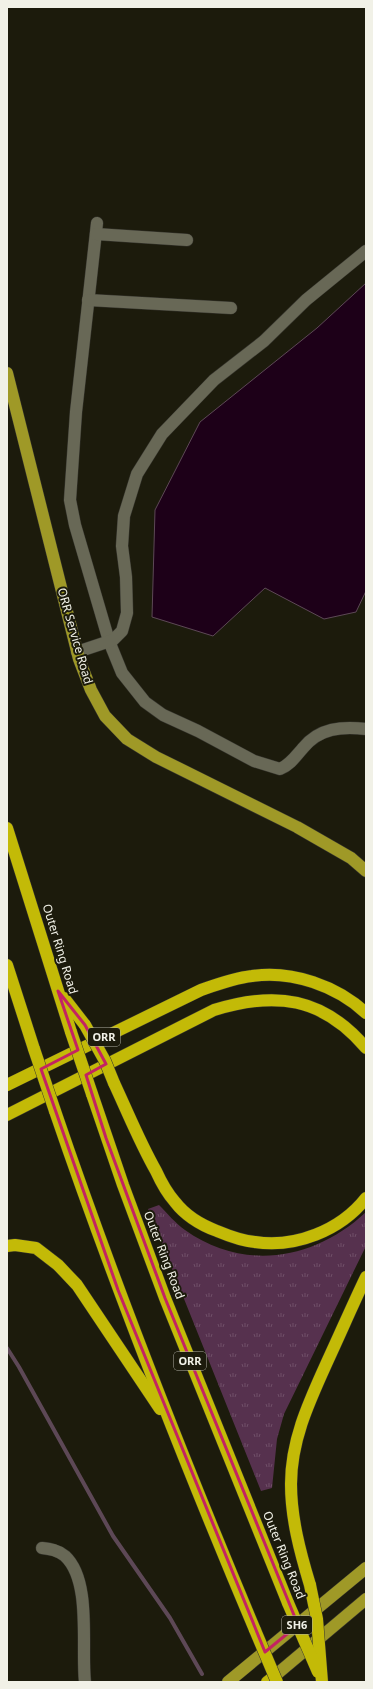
<svg xmlns="http://www.w3.org/2000/svg" width="373" height="1689" viewBox="0 0 373 1689" font-family="'Noto Sans',sans-serif">
<defs>
<pattern id="grass-tufts" width="24" height="20" patternUnits="userSpaceOnUse"><rect width="24" height="20" fill="#56314e"/><path d="M3 7l-1-3M5 7V3M7 7l1-3M15 17l-1-3M17 17v-4M19 17l1-3" fill="none" stroke="#6f4f68"/></pattern>
</defs>
<rect width="100%" height="100%" fill="#1c1b0c"/>
<path fill="url(#grass-tufts)" d="M159,1205c8,8 16,18 26,25 59,42 130,30 181,-18v34l-82,168 -7,25 -5,49 -11,3 -113,-282z"/>
<polygon fill="#1d0018" stroke="#5d4856" points="366,283 366,591 356,612 324,619 265,588 213,636 152,617 155,510 200,422 317,328"/>
<g fill="none" stroke-linecap="round" stroke-linejoin="round">
<polyline stroke="#5d4856" stroke-width="4" points="7,1348 19,1367 113,1536 170,1618 202,1674"/>
<defs>
<g id="minor">
<path d="M97,223l-21,189 -6,88 5,25 34,116 13,32 23,29 18,13 35,16 56,30 26,8c10,-4 16,-13 23,-21 16,-20 39,-22 63,-19"/>
<polyline points="96,234 187,240"/>
<polyline points="88,300 231,308"/>
<polyline points="77,652 113,640 122,631 127,613 126,577 122,546 124,516 137,474 162,434 214,380 264,341 306,300 366,251"/>
<path d="M42,1548c8,1 16,2 23,8 27,25 16,91 20,126"/>
</g>
<g id="major">
<polyline points="7,373 79,659 91,690 105,716 127,739 156,757 297,827 351,858 366,871"/>
<polyline points="271,1679 366,1599"/>
<polyline points="228,1682 366,1568"/>
</g>
<g id="highway">
<polyline points="7,828 71,1032"/>
<polyline points="7,965 34,1049"/>
<polyline points="64,998 85,1025"/>
<path d="M114,1083c14,30 26,60 42,88 5,11 11,22 19,31 10,13 26,23 42,29 12,5 25,10 38,11 40,6 85,-11 111,-44"/>
<path d="M7,1085l194,-95c17,-6 33,-12 51,-14 40,-6 85,10 114,37"/>
<polyline points="92,1094 123,1185 165,1298 288,1603"/>
<path d="M55,1111c60,176 128,348 200,519"/>
<path d="M7,1115l207,-105c61,-19 109,-13 152,38"/>
<polyline points="7,1246 15,1245 36,1248 58,1265 77,1285 160,1409"/>
<path d="M310,1585c-10,-33 -19,-67 -19,-101 0,-45 19,-84 37,-124 13,-28 25,-56 38,-83"/>
<polyline points="267,1682 271,1679"/>
</g>
</defs>
<use href="#minor" stroke="#36352e" stroke-width="13"/>
<use href="#major" stroke="#36352e" stroke-width="13"/>
<use href="#highway" stroke="#36352e" stroke-width="13"/>
<use href="#minor" stroke="#686856" stroke-width="12"/>
<use href="#major" stroke="#9f9927" stroke-width="12"/>
<use href="#highway" stroke="#c3ba07" stroke-width="12"/>
<defs>
<g id="highway-bridge">
<polyline points="85,1025 105,1061 114,1083"/>
<polyline points="71,1032 92,1094"/>
<polyline points="34,1049 55,1111"/>
<polyline points="310,1585 317,1619 322,1682"/>
<polyline points="288,1603 318,1672"/>
<polyline points="255,1630 277,1682"/>
</g>
</defs>
<use href="#highway-bridge" stroke="#36352e" stroke-width="13" stroke-linecap="butt"/>
<use href="#highway-bridge" stroke="#c3ba07" stroke-width="12"/>
</g>
<path fill="none" stroke="#c42362" stroke-width="3" stroke-linejoin="round" d="M58,991l27,34 21,39 -20,11 20,63 59,160 133,327 -33,27 -147,-362 -77,-221 37,-19z"/>
<g text-anchor="middle" stroke-width="4" stroke-linejoin="round" paint-order="stroke">
<g fill="#1c1b0c" stroke="#b1b1a5" stroke-width="1">
<rect x="88" y="1028" width="32" height="18" rx="3"/>
<rect x="174" y="1352" width="32" height="18" rx="3"/>
<rect x="282" y="1616" width="30" height="18" rx="3"/>
</g>
<g font-size="11" font-weight="bold" fill="#f1f1e7">
<text x="104" y="1041">ORR</text>
<text x="190" y="1365">ORR</text>
<text x="297" y="1629">SH6</text>
</g>
<g font-size="12" fill="#f1f1e7" stroke="#1c1b0c">
<text transform="translate(75 636) rotate(74)" y="4">ORR Service Road</text>
<text transform="translate(60 949) rotate(73)" y="4">Outer Ring Road</text>
<text transform="translate(164 1255) rotate(69)" y="4">Outer Ring Road</text>
<text transform="translate(284 1555) rotate(68)" y="4">Outer Ring Road</text>
</g>
</g>
<rect width="373" height="1689" fill="none" stroke="#f1f1e7" stroke-width="16"/>
</svg>
